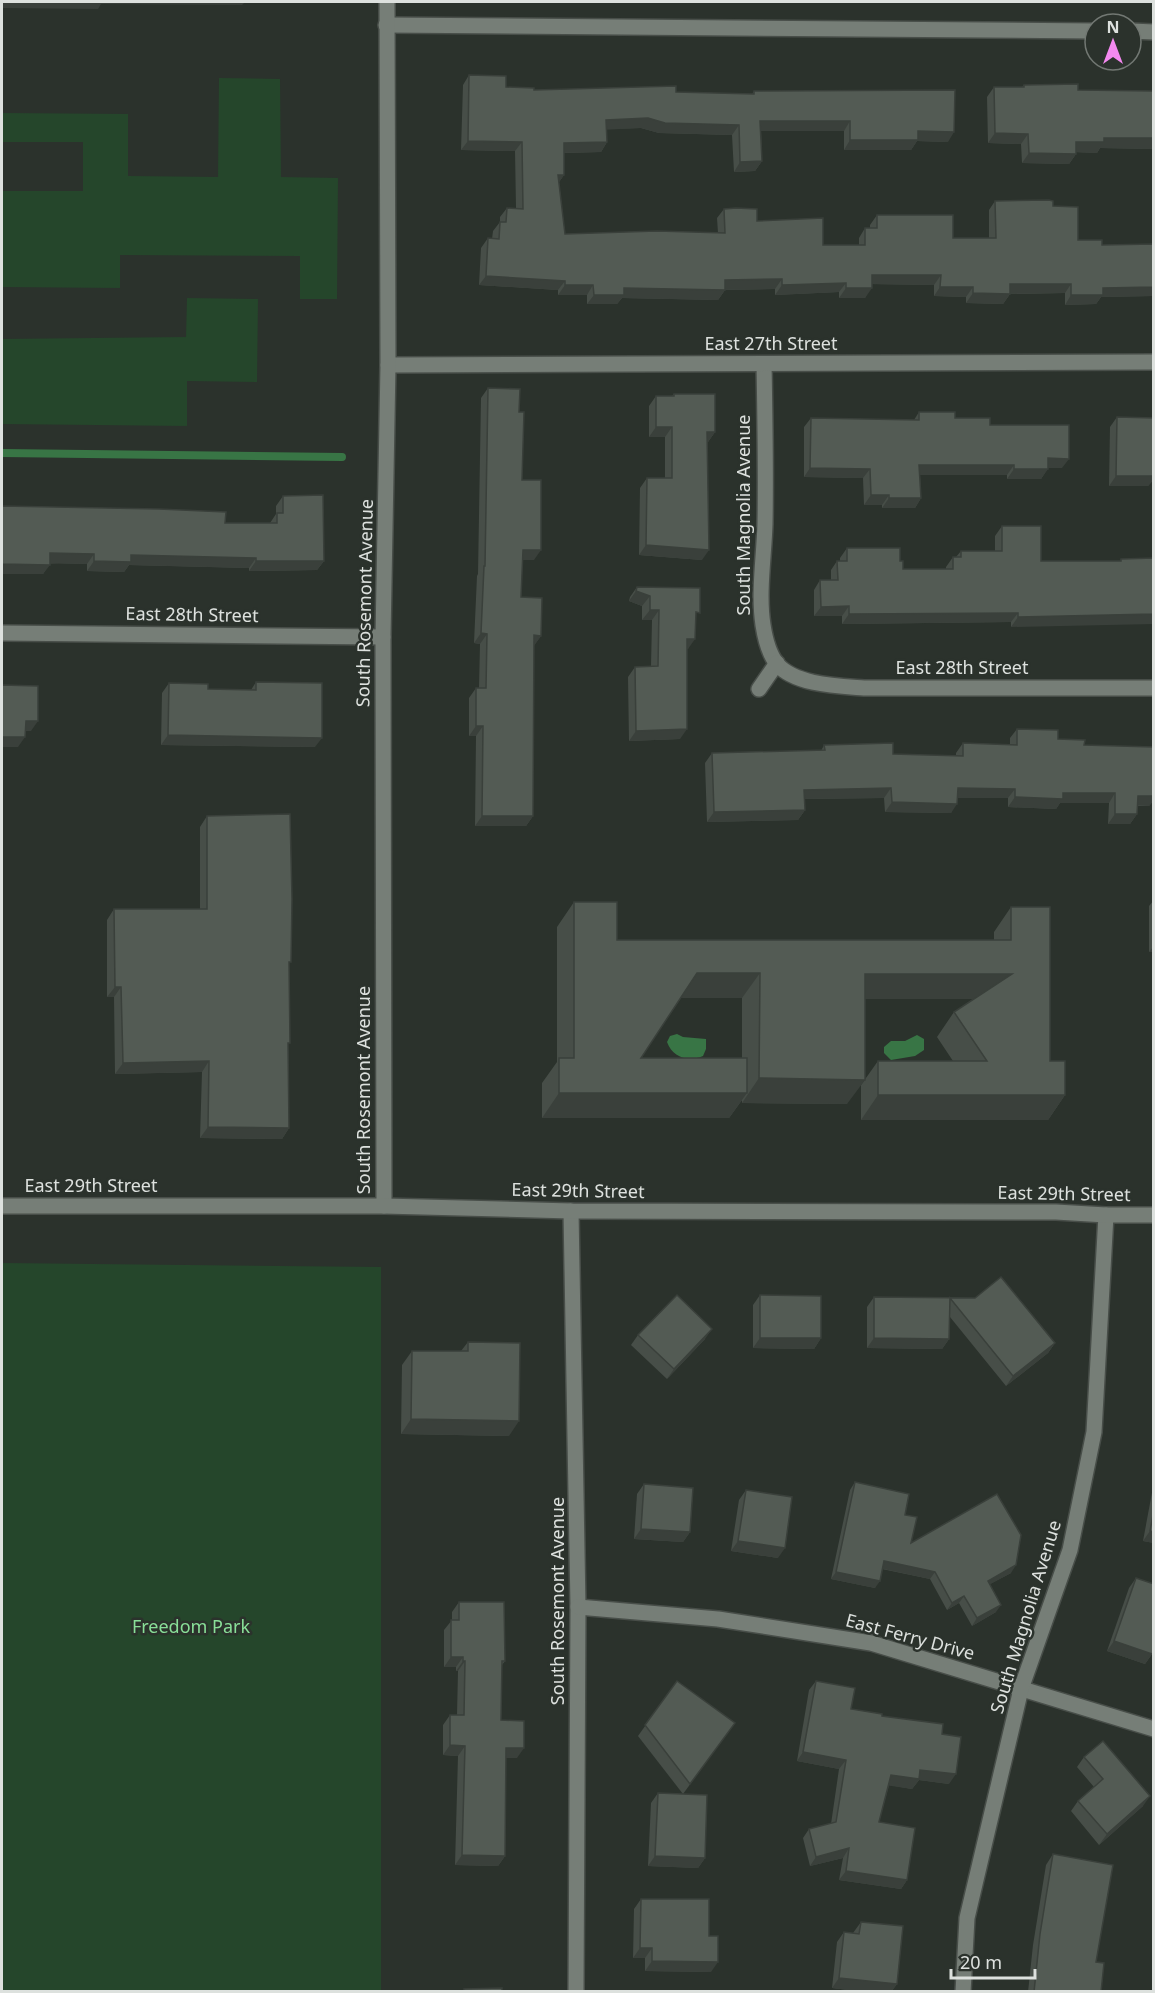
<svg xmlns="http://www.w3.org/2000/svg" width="1155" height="1993" viewBox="0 0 1155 1993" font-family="'Noto Sans',sans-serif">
<rect width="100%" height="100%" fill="#2b322c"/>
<g fill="#25462b">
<polygon points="219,78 280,79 281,177 338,178 337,299 300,299 300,256 120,255 120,288 2,287 2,191 83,191 83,142 2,142 2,113 128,114 128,176 218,177"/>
<polygon points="187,298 258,299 257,382 187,381 187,426 2,424 2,339 186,337"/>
<polygon points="2,1263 381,1267 381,1991 2,1991"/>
</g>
<g fill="#387545">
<path d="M677,1034l6,3 23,2v10l-3,7c-15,6 -30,2 -36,-14l3,-6z"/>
<polygon points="917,1035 924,1039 924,1050 915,1056 891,1060 884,1053 884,1047 891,1041 905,1041"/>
</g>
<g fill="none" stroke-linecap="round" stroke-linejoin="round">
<polyline stroke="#387545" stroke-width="8" points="2,453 342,457"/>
<defs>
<g id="minor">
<polyline points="386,25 1095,31"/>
<polyline points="1131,31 1154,32"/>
<path d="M764,364c1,53 2,107 1,160 -1,33 -7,69 -2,101 2,13 6,29 14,39 18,21 61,22 87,24h290"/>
<polyline points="388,365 1154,362"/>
<polyline points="2,633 383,637"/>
<polyline points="759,689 777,663"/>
<polyline points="384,1206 383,637 388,365 387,2"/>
<polyline points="571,1211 578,1607 576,1992"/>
<polyline points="578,1607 718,1619 871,1643 1154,1729"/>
<polyline points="963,1992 967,1918 1021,1689 1070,1550 1094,1432 1106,1215"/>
</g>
<polyline id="tertiary" points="2,1206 384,1206 571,1211 1056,1212 1106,1215 1154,1215"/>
</defs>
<use href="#minor" stroke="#484e49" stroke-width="18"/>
<use href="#tertiary" stroke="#484e49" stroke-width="18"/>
<use href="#minor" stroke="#767e77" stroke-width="15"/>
<use href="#tertiary" stroke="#767e77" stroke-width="15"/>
</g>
<g fill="#474e48" fill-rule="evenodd">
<polygon points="469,75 506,87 534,90 676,92 752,94 754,91 948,142 917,141 911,150 844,150 844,131 761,131 762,161 755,171 734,172 732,135 659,133 641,128 607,129 607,142 601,152 564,153 564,175 559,182 565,234 718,233 717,218 724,209 823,245 859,245 859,238 865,228 870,228 870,225 877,215 953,238 989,238 989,210 995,201 1053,206 1078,240 1102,245 1154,244 1154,296 1153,296 1101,297 1096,304 1065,305 1065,293 1010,294 1003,304 966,303 966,297 934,296 934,285 872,284 865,298 839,298 839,292 775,295 775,289 725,290 718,300 622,298 617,304 587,304 587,295 558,295 558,290 479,285 481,248 488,238 492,239 493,231 500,222 500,217 507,208 516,208 515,151 461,150 463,85"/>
<polygon points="1024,85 1078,90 1154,91 1154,149 1100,148 1097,153 1076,152 1076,154 1069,164 1022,163 1021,144 988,143 987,97 994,87 1022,87"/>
<polygon points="488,388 519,412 522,480 534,560 522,560 521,597 541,636 534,645 533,816 526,826 475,826 476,736 469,736 469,698 476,688 479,688 480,644 474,643 477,576 478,574 481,398"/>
<polygon points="674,394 715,432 708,442 707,442 702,560 639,555 640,488 647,478 665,478 665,437 649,437 649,406 656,396 672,396"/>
<polygon points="919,412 990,425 1062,468 1048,468 1041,479 1007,479 1007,475 920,475 921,498 915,508 882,508 882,505 864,505 863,478 804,477 804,427 811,418 914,420"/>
<polygon points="1117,417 1154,418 1154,479 1148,486 1109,486 1110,427"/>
<polygon points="283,496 324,561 317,570 249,571 249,568 129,565 124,572 87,571 87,564 50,563 43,574 2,574 225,523 270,523 276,514 276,506"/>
<polygon points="1002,526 1041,561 1120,561 1121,559 1154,558 1011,627 1011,622 842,624 842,616 814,616 814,590 820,580 831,580 831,570 837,561 840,561 840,558 847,548 900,561 903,569 946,569 946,567 953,557 956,557 961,551 995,551 995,536"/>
<polygon points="637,587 696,619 688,649 687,649 680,739 629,741 628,677 635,667 651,666 652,620 642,620 642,606 629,601 630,597"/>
<polygon points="256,682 315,747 161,745 162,693 169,683 208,689 251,690"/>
<polygon points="1017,729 1084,745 1154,747 1154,800 1149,806 1137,806 1137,814 1130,824 1108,824 1109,803 1060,803 1056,809 1008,807 1008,798 958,798 951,813 885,812 884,798 804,799 805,810 798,820 707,822 705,763 712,753 821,751 824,745 893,754 956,756 956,753 963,743 1010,745 1010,738"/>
<polygon points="207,816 289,965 288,1046 289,1128 282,1139 200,1138 202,1072 115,1074 114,997 107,997 107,920 114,909 200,909 200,827"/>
<polygon points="1154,900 1154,952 1149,952 1149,906"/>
<path d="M574,902l43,38h377v-8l17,-25 39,154 15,34 -17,25h-187v-35l17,-24h75l-16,-24 17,-25 20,-13h-109l-18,105 -105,-1v-3l-13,18h-187v-35l15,-21v-135zM681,998h61v60h-101z"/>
<polygon points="760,1295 821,1338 814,1349 753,1348 753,1305"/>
<polygon points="874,1297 975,1298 1055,1343 1048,1353 1006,1386 950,1317 949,1339 942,1349 867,1348 867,1307"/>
<polygon points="638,1335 705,1339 667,1379 631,1345"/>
<polygon points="468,1342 509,1436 401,1434 402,1365 412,1351 461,1351"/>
<polygon points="855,1482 905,1515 911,1543 1011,1573 990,1584 996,1612 972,1626 959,1603 947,1610 930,1579 882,1569 875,1588 831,1579 850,1490"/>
<polygon points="1154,1482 1154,1543 1143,1541"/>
<polygon points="644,1484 690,1532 683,1542 634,1539 637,1494"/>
<polygon points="746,1490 778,1558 731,1551 739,1500"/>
<polygon points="1136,1578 1152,1654 1145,1664 1107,1651 1129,1588"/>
<polygon points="459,1602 505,1661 502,1665 501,1720 517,1758 506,1758 505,1856 498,1866 455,1865 458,1756 443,1755 443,1725 450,1715 457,1715 458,1671 456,1671 456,1667 444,1667 444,1630 452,1620 452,1612"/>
<polygon points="677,1681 735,1723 683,1794 638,1736"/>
<polygon points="816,1681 851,1709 882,1716 942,1734 949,1784 919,1780 912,1789 889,1785 879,1822 907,1880 901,1889 839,1880 843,1858 810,1866 803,1838 809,1829 831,1824 839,1769 797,1761 809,1690"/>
<polygon points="1084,1757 1143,1806 1099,1845 1071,1811 1078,1801 1094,1787 1077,1767"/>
<polygon points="658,1793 705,1858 698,1868 648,1866 651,1803"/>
<polygon points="1053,1854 1096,1962 1101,1992 1028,1992 1033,1945 1046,1865"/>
<polygon points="641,1899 709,1936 711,1972 645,1971 645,1958 633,1958 634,1909"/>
<polygon points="861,1922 897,1984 891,1992 865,1992 832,1988 837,1942 844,1932 853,1933"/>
</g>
<g fill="#3a403b">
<polygon points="2,2 245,2 242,5 101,4 98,9 2,8"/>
<polygon points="648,118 739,125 732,135 659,133 641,128 600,130 606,120"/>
<polygon points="760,121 850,121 844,131 754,131"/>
<polygon points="918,131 954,132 948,142 917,141 911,150 844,150 850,140"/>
<polygon points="995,133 1028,134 1021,144 988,143"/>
<polygon points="1104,138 1154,138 1154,149 1100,148 1097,153 1069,152 1076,142"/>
<polygon points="468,141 522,142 515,151 461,150"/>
<polygon points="607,142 601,152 557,153 564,143"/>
<polygon points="1029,153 1076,154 1069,164 1022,163"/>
<polygon points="762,161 755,171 734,172 740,162"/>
<polygon points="558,175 564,175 557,185"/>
<polygon points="872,275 941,275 934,285 865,284"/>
<polygon points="486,276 565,281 558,290 479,285"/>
<polygon points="782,279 775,289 718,290 725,280"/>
<polygon points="846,283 839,292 775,295 782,285"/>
<polygon points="1010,284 1071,284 1065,293 1003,294"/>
<polygon points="565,285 593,285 587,295 558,295"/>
<polygon points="940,287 973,287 966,297 934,296"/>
<polygon points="1154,287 1153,296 1101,297 1096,304 1065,305 1071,295 1103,288"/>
<polygon points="624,288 725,290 718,300 622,298 617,304 587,304 594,295"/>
<polygon points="846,288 872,288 865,298 839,298"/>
<polygon points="973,293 1010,294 1003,304 966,303"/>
<polygon points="656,427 672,427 665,437 649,437"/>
<polygon points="707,432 715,432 708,442 700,442"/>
<polygon points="1048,458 1069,459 1062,468 1041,468"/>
<polygon points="919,465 1014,465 1007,475 913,475"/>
<polygon points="810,468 870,469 863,478 804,477"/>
<polygon points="1014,469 1048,469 1041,479 1007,479"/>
<polygon points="1116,476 1154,476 1154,479 1148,486 1109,486"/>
<polygon points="871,495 889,495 882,505 864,505"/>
<polygon points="889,498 921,498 915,508 882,508"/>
<polygon points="646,545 709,550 702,560 639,555"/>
<polygon points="523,550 541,550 534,560 516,560"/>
<polygon points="50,553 94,554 87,564 43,563"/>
<polygon points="131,555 256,558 249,568 129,565 124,572 87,571 94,561"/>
<polygon points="256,561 324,561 317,570 249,571"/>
<polygon points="2,564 50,565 43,574 2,574"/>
<polygon points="636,591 650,596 642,606 629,601"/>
<polygon points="849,606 842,616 814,616 821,607"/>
<polygon points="650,610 659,610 652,620 642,620"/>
<polygon points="1018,613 1011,622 842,624 849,614"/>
<polygon points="1154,614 1154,624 1011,627 1018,617"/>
<polygon points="481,633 487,634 480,644 474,643"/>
<polygon points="534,635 541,636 534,646"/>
<polygon points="687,639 695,639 688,649 680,649"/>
<polygon points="26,721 38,721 31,731 19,731"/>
<polygon points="476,726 483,726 476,736 469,736"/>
<polygon points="687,729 680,739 629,741 636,731"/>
<polygon points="168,735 322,738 315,747 161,745"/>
<polygon points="2,737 25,737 18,747 2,747"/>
<polygon points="891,788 884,798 797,799 804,790"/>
<polygon points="958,788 1015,789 1008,798 951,798"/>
<polygon points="1063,793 1115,793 1109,803 1060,803 1056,809 1008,807 1015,797"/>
<polygon points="1138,796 1154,796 1154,800 1149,806 1131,805"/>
<polygon points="892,802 957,804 951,813 885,812"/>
<polygon points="805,810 798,820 707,822 714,812"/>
<polygon points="1115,814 1137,814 1130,824 1108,824"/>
<polygon points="482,816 533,816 526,826 475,826"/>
<polygon points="1154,946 1154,952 1149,952"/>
<polygon points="697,973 760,973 742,998 680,998"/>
<polygon points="865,974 1012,974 994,999 847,999"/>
<polygon points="115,987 121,987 114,997 107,997"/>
<polygon points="209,1061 202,1072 115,1074 123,1063"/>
<polygon points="759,1078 865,1080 847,1104 742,1103"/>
<polygon points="559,1093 747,1093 729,1118 542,1118"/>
<polygon points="878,1095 1065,1095 1048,1120 861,1120"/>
<polygon points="208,1127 289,1128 282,1139 200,1138"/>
<polygon points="712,1329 705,1339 667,1379 674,1369"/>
<polygon points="760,1338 821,1338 814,1349 753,1348"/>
<polygon points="874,1338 949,1339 942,1349 867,1348"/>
<polygon points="1055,1343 1048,1353 1006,1386 1013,1376"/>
<polygon points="411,1419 519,1421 509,1436 401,1434"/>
<polygon points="641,1529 690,1532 683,1542 634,1539"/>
<polygon points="1150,1531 1154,1532 1154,1543 1143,1541"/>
<polygon points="738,1541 785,1548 778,1558 731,1551"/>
<polygon points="884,1561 935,1572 930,1579 879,1568"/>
<polygon points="1016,1565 1011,1573 983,1588 988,1581"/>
<polygon points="836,1572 880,1581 875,1588 831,1579"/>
<polygon points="964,1596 959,1603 947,1610 952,1603"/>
<polygon points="1001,1605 996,1612 972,1626 977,1618"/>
<polygon points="1114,1641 1152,1654 1145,1664 1107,1651"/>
<polygon points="451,1657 463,1657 456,1667 444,1667"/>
<polygon points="463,1661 465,1661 458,1671 456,1671"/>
<polygon points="450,1745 465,1746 458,1756 443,1755"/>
<polygon points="506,1748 524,1748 517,1758 499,1758"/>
<polygon points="803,1752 846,1760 839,1769 797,1761"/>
<polygon points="920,1770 956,1774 949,1784 919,1780 912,1789 885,1785 891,1775"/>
<polygon points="1150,1796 1143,1806 1099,1845 1107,1834"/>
<polygon points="849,1848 843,1858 810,1866 816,1857"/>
<polygon points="462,1855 505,1856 498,1866 455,1865"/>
<polygon points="655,1856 705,1858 698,1868 648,1866"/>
<polygon points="846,1871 907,1880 901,1889 839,1880"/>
<polygon points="640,1948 652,1948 645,1958 633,1958"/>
<polygon points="652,1961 718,1962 711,1972 645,1971"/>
<polygon points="839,1978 897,1984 891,1992 865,1992 832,1988"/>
</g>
<g fill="#535b54" stroke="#3a403b" stroke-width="1.5">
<polygon points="469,75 506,76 506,87 534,88 534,90 676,86 676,92 754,94 754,91 955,90 954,132 918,131 918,140 850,140 850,121 760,121 762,161 740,162 739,125 665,123 648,118 606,120 607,142 564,143 564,175 558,175 565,234 657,231 725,233 724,209 736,208 757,209 757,221 823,218 823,245 865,245 865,228 877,228 877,215 953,215 953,238 996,238 995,201 1049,200 1053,201 1053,206 1078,207 1078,240 1102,240 1102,245 1154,244 1154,287 1103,288 1103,295 1071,295 1071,284 1010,284 1010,294 973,293 973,287 940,287 941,275 872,275 872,288 846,288 846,283 782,285 782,279 725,280 725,290 624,288 624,295 594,295 593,285 565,285 565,281 486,276 488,238 499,239 500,222 506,222 507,208 523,209 522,142 468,141"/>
<polygon points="1078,84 1078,90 1154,91 1154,138 1104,138 1104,142 1076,142 1076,154 1029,153 1028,134 995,133 994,87 1024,87 1024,85"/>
<polygon points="488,388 520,389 519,412 524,412 522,480 541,480 541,550 523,550 521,597 542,598 541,636 534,635 533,816 482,816 483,726 476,726 476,688 486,688 487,634 481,633 484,566 485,566"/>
<polygon points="674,394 715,394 715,432 707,432 709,550 646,545 647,478 672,478 672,427 656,427 656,396 674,396"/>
<polygon points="919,412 955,412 955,418 990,418 990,425 1069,425 1069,459 1048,458 1048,469 1014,469 1014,465 919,465 921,498 889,498 889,495 871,495 870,469 810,468 811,418 919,420"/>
<polygon points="1117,417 1154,418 1154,476 1116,476"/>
<polygon points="323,495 324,561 256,561 256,558 131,555 131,562 94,561 94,554 50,553 50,565 2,564 2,506 159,509 226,512 225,523 277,523 277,513 283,513 283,496"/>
<polygon points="1002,526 1041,526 1041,561 1121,561 1121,559 1154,558 1154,614 1018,617 1018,613 849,614 849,606 821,607 820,580 838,580 837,561 847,561 847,548 900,548 900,561 903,561 903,569 953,569 953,557 961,557 961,551 1002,551"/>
<polygon points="637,587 700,588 700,613 696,612 695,639 687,639 687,729 636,731 635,667 658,666 659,610 650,610 650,596 636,591"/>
<polygon points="256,682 322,683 322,738 168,735 169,683 208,684 208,689 256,690"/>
<polygon points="2,685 38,686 38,721 26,721 25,737 2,737"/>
<polygon points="1017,729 1058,730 1058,739 1085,740 1084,745 1154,747 1154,796 1138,796 1137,814 1115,814 1115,793 1063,793 1063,799 1015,797 1015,789 958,788 957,804 892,802 891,788 804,790 805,810 714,812 712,753 825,750 824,745 893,743 893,754 963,756 963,743 1017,745"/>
<polygon points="290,814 292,899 291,962 289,962 290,1043 288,1043 289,1128 208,1127 209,1061 123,1063 121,987 115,987 114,909 207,909 207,816"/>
<polygon points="574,902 617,902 617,940 1011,940 1011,907 1050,907 1050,1061 1065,1061 1065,1095 878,1095 878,1061 987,1061 954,1012 1012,974 865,974 865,1080 759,1078 760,973 697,973 641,1058 747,1058 747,1093 559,1093 559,1058 574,1058"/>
<polygon points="1001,1277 1055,1343 1013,1376 950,1298 949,1339 874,1338 874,1297 975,1298"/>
<polygon points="677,1295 712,1329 674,1369 638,1335"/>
<polygon points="760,1295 821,1296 821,1338 760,1338"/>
<polygon points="468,1342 520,1343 519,1421 411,1419 412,1351 468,1351"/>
<polygon points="855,1482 909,1494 905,1515 917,1517 911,1543 997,1494 1021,1535 1016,1565 988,1581 1001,1605 977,1618 964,1596 952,1603 935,1572 884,1561 880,1581 836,1572"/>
<polygon points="644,1484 693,1488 690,1532 641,1529"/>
<polygon points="746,1490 792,1497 785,1548 738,1541"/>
<polygon points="1154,1510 1154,1532 1150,1531"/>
<polygon points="1136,1578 1154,1584 1154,1650 1152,1654 1114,1641"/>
<polygon points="459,1602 504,1602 505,1661 502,1661 501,1720 524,1721 524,1748 506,1748 505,1856 462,1855 465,1746 450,1745 450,1715 464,1715 465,1661 463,1661 463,1657 451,1657 451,1620 459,1620"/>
<polygon points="677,1681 735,1723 690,1784 645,1725"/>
<polygon points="816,1681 855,1688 851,1709 882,1714 882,1716 943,1724 942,1734 961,1737 956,1774 920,1770 919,1779 891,1775 879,1822 915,1828 907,1880 846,1871 849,1848 816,1857 809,1829 836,1822 846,1760 803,1752"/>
<polygon points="1103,1741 1150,1796 1107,1834 1078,1801 1103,1779 1084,1757"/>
<polygon points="658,1793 707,1795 705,1858 655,1856"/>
<polygon points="1053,1854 1113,1865 1096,1962 1104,1963 1101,1992 1034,1992 1040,1934"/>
<polygon points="641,1899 709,1899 709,1936 718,1936 718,1962 652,1961 652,1948 640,1948"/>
<polygon points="861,1922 903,1926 897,1984 839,1978 844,1932 859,1934"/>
<polygon points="502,1988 502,1992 464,1992 464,1989"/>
</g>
<g text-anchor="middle" stroke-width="5" stroke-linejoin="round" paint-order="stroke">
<g font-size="18" fill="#dde1de" stroke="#2b322c">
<text x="771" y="350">East 27th Street</text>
<text transform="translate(744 515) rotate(-90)" y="6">South Magnolia Avenue</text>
<text transform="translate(365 603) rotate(-89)" y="6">South Rosemont Avenue</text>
<text transform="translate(192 615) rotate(1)" y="6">East 28th Street</text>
<text x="962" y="674">East 28th Street</text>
<text transform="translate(364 1090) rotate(-90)" y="6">South Rosemont Avenue</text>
<text x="91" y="1192">East 29th Street</text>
<text transform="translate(578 1191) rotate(1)" y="6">East 29th Street</text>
<text transform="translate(1064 1194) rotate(1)" y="6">East 29th Street</text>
<text transform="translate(558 1601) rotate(-90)" y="6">South Rosemont Avenue</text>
<text transform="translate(1026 1617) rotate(-73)" y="6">South Magnolia Avenue</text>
<text transform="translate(910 1637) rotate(15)" y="6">East Ferry Drive</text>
</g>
<g font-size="18" fill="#89df98" stroke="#2b322c">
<text x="191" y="1633">Freedom Park</text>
</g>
</g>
<rect width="1155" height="1993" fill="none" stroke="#dde1de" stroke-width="6"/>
<g transform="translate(1113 42)"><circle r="28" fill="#2b322c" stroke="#727873" stroke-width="1.5"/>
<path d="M0-4.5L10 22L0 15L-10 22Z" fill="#f489f0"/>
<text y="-9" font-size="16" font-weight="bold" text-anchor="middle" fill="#dde1de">N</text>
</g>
<path d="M951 1969v9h84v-9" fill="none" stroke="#dde1de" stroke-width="3"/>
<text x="960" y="1969" font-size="18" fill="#dde1de" stroke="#2b322c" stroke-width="4.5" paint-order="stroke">20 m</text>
</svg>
